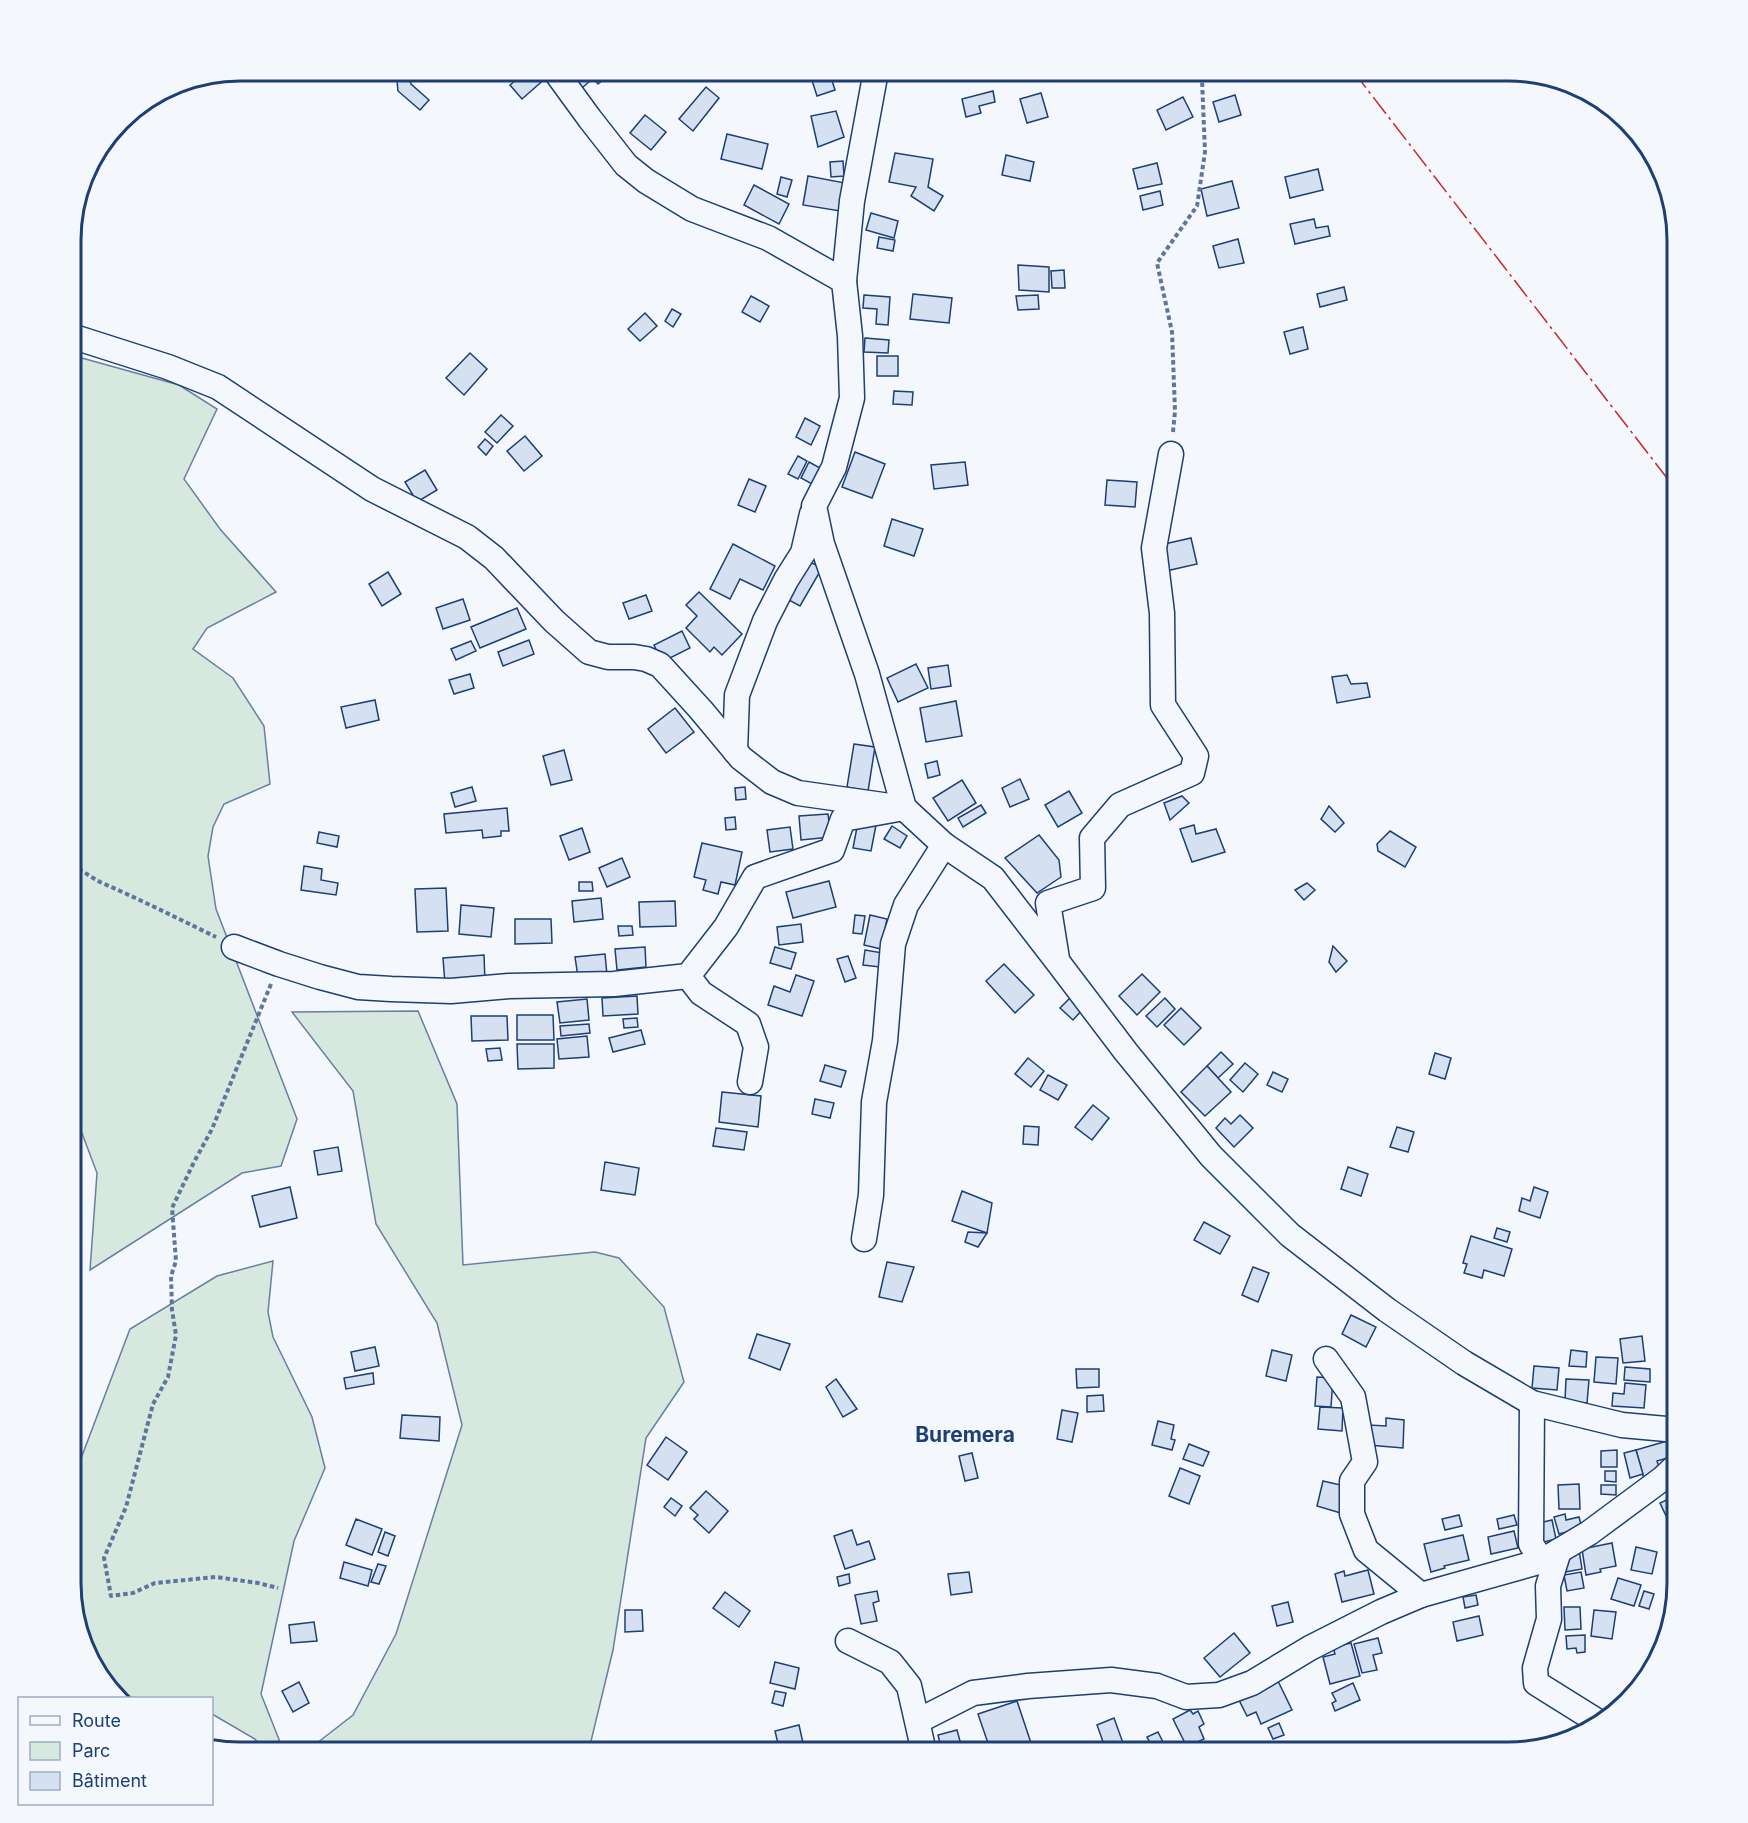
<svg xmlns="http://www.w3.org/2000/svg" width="1748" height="1823" viewBox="0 0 1748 1823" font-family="Inter,sans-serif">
<rect width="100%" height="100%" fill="#f4f7fb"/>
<g fill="#d7e8df" stroke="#687fa3" stroke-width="1.5">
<polygon points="71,355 179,385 217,409 184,479 220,529 276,592 207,628 193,649 233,678 264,726 270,784 224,804 213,827 208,856 216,909 297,1119 281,1166 242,1173 90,1270 97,1173 71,1104"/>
<polygon points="418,1011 457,1104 463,1265 595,1252 619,1258 664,1307 684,1382 646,1438 613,1650 591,1741 592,1752 265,1752 255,1739 212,1714 212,1698 117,1698 112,1695 83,1648 71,1584 71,1485 130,1329 217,1276 273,1261 268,1312 273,1337 312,1417 325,1468 294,1541 261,1694 280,1742 308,1750 353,1715 396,1634 462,1425 437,1323 376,1224 353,1091 292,1012"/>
</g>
<g fill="#d5e0f0" stroke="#1d3f73" stroke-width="1.5">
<polygon points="396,71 408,71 411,84 429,100 420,110 398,91"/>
<polygon points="527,71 541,71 547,77 522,99 510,85"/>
<polygon points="573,71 582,71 590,81 582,88 570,74"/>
<polygon points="587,71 614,71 598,84"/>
<polygon points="809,71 830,71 829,71 835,90 817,96"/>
<polygon points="706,87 719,98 693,131 679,119"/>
<polygon points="993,91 995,102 979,106 981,113 966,117 962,99"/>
<polygon points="1041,93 1048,117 1027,123 1020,99"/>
<polygon points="1235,95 1241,115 1219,122 1213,102"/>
<polygon points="1183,97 1193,117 1166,130 1157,110"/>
<polygon points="836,111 844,137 818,147 811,116"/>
<polygon points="645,115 666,132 651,150 630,133"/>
<polygon points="727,134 768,144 762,169 721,159"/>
<polygon points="895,153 933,159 928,187 943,196 934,211 911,196 916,187 889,182"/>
<polygon points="1006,155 1034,162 1030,181 1002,175"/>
<polygon points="843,161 844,176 831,177 830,162"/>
<polygon points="1157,163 1162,184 1138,189 1133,169"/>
<polygon points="1318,169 1323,190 1290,198 1285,177"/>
<polygon points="808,176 845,183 840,211 803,205"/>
<polygon points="781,177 792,180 787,197 777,194"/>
<polygon points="1232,181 1239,208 1207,216 1201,189"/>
<polygon points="754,185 789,204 779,224 744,205"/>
<polygon points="1160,191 1163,205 1143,210 1140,196"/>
<polygon points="871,213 898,221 894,238 866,230"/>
<polygon points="1314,219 1316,228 1328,226 1330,236 1295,244 1290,224"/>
<polygon points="879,237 895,240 893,251 877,248"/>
<polygon points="1238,239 1244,263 1219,268 1213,246"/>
<polygon points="1018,265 1049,267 1049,292 1019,290"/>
<polygon points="1064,270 1065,288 1052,288 1051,271"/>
<polygon points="1344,287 1347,300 1320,307 1317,294"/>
<polygon points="913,294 952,298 949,323 910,319"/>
<polygon points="864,295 890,297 888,325 876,324 877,309 863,308"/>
<polygon points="1038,295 1039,309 1018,310 1016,296"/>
<polygon points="751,296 769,306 760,322 742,312"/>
<polygon points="672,309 681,314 673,327 665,321"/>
<polygon points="645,313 657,326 640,341 628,329"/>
<polygon points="1303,327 1308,349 1290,354 1284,332"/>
<polygon points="865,338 889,340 888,353 864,352"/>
<polygon points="470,353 487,369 464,395 446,378"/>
<rect x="877" y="356" width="21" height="20"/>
<polygon points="894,391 913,392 912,405 893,404"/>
<polygon points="501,415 513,426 497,443 485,432"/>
<polygon points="805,418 820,426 811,445 796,437"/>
<polygon points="525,436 542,456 524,471 507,451"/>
<polygon points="485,439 493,446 486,455 478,447"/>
<polygon points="855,452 885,464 872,498 842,487"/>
<polygon points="798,456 807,461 798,479 788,474"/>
<polygon points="809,462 820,468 812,484 801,478"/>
<polygon points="965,462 968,485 934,489 931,465"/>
<polygon points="425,470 437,490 417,502 405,482"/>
<polygon points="749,479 766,486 755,512 738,505"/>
<polygon points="1107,480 1137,482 1135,507 1105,505"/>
<polygon points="892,519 923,529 914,556 884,546"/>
<polygon points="1191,538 1197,564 1166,571 1160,545"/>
<polygon points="733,544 775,566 763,590 740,579 730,599 710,589"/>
<polygon points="808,561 822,568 800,606 787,599"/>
<polygon points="388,572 401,594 382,606 369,584"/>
<polygon points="699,592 742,634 722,655 714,647 710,652 686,628 697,616 686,605"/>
<polygon points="646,595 652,611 629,619 623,603"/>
<polygon points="463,599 470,620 443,629 436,608"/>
<polygon points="517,608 526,629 480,648 471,627"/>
<polygon points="682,631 690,648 662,662 654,645"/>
<polygon points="529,640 534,654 503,666 498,652"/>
<polygon points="471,641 476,651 456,660 451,649"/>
<polygon points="916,664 928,688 898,702 887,678"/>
<polygon points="948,665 951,686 931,689 928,668"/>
<polygon points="470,674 474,688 454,694 449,680"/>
<polygon points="1347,675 1351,684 1367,683 1370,697 1337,703 1332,677"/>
<polygon points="375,700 379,720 346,728 341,707"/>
<polygon points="956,701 962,736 926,742 920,708"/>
<polygon points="675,708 694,732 666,753 648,729"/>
<polygon points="854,744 875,747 868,791 847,787"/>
<polygon points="564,750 572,780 551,785 543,756"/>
<polygon points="937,761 940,775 928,778 925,764"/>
<polygon points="1020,779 1029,799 1010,807 1002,788"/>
<polygon points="962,780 976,803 948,821 933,798"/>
<polygon points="472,787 476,801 455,807 451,793"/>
<polygon points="745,787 746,799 736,800 735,788"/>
<polygon points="1069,791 1082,813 1058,827 1045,805"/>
<polygon points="1182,796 1189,803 1170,820 1164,803"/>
<polygon points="981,805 986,813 963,827 958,818"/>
<polygon points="1329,806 1344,823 1335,832 1321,819"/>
<polygon points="507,808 509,831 501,831 501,836 483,838 482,830 446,833 444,814"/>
<polygon points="828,814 831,837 801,840 799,816"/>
<polygon points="735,817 736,829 726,830 725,818"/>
<polygon points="858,822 876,825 871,851 853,848"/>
<polygon points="1194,825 1196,834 1216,829 1225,852 1192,862 1180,829"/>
<polygon points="892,826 907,836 900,848 884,839"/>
<polygon points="790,827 793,849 770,852 767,830"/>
<polygon points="582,828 590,852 569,860 560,836"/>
<polygon points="1390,831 1416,847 1405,867 1378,851 1377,844"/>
<polygon points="319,832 339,836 337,847 317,843"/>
<polygon points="1039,835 1059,860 1061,877 1037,893 1005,858"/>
<polygon points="702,843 742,852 735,885 721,882 718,894 703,890 706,880 694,877"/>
<polygon points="622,858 630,877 607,887 599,868"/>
<polygon points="304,866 322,869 321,880 338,883 336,895 301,890"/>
<polygon points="829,881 836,907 793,918 786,892"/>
<polygon points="579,882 592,882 593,891 579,891"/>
<polygon points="1307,883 1315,890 1304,900 1295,890"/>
<polygon points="446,888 448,931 417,932 415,889"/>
<polygon points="601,898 603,919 574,922 572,901"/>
<polygon points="675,901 676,926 640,927 639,902"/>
<polygon points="461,905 494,908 491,937 459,934"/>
<polygon points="855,915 865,916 862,934 853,933"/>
<polygon points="870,915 887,919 881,949 864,945"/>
<polygon points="515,919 551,919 552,943 515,944"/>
<polygon points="801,924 803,942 779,945 777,927"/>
<polygon points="618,926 632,926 633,935 619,936"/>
<polygon points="1333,946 1347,961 1336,972 1329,962"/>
<polygon points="645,947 646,967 617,970 615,949"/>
<polygon points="775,947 796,953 791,969 770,963"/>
<polygon points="865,950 883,953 880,967 863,965"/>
<polygon points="605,954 607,975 578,977 575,957"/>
<polygon points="484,955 485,982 445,984 443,958"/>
<polygon points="848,956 856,978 845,982 837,959"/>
<polygon points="1004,964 1034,995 1015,1013 986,981"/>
<polygon points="1142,974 1160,992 1137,1015 1119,996"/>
<polygon points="796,975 814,981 802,1016 768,1005 774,986 790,992"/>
<polygon points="637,996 638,1014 603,1016 602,998"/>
<polygon points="1071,997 1083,1009 1073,1020 1060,1008"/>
<polygon points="1165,998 1175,1009 1157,1027 1146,1016"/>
<polygon points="587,999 589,1020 560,1023 557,1002"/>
<polygon points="1181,1008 1201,1028 1184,1045 1164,1025"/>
<polygon points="517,1015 553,1015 554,1040 517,1040"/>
<polygon points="471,1016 507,1016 508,1040 472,1041"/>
<polygon points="637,1018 638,1027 624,1028 623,1019"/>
<polygon points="589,1024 590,1033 561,1036 560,1026"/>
<polygon points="641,1030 645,1044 613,1052 609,1038"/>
<polygon points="587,1036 589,1057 559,1059 557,1039"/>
<polygon points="517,1044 554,1044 554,1068 518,1069"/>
<polygon points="500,1048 502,1060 488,1061 486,1049"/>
<polygon points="1221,1052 1233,1064 1218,1078 1207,1066"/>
<polygon points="1435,1053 1451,1058 1445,1079 1429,1074"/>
<polygon points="1028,1058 1044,1071 1031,1087 1015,1074"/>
<polygon points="1245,1063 1258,1074 1243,1092 1230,1080"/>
<polygon points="825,1065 846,1071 841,1087 820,1081"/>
<polygon points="1207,1066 1231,1092 1205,1116 1181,1092"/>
<polygon points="1273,1072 1288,1079 1282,1092 1267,1085"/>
<polygon points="1048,1075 1067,1085 1058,1100 1040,1090"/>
<polygon points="722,1092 761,1096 758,1127 719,1122"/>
<polygon points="815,1099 834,1103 830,1118 812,1114"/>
<polygon points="1093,1105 1109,1118 1092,1140 1075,1127"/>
<polygon points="1240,1115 1253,1128 1234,1147 1216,1128 1225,1118 1231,1124"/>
<polygon points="1024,1126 1039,1127 1038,1145 1023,1144"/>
<polygon points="1397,1127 1414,1132 1408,1152 1390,1147"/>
<polygon points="716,1128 747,1132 744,1150 713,1146"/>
<polygon points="338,1147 342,1171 318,1175 314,1151"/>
<polygon points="605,1162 639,1168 635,1195 601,1190"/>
<polygon points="1348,1167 1368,1174 1361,1196 1341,1189"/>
<polygon points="290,1187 297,1218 260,1227 252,1196"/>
<polygon points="1534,1187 1548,1192 1540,1218 1519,1211 1522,1198 1530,1201"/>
<polygon points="962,1191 992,1203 987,1233 952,1221"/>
<polygon points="1204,1222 1230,1236 1220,1254 1194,1240"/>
<polygon points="1497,1228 1510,1232 1507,1242 1494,1238"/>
<polygon points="968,1232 987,1233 978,1247 965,1242"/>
<polygon points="1471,1236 1512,1249 1504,1276 1484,1270 1482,1278 1464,1273 1467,1264 1463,1263"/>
<polygon points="887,1262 914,1267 902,1302 879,1297"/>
<polygon points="1253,1267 1269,1273 1258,1302 1242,1295"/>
<polygon points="1351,1315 1376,1327 1366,1347 1342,1334"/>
<polygon points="757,1334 790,1344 780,1370 749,1358"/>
<polygon points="1642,1336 1645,1361 1623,1363 1620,1339"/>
<polygon points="375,1347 379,1366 355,1371 351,1352"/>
<polygon points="1272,1350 1292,1355 1286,1381 1266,1376"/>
<polygon points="1571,1350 1587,1352 1586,1367 1569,1366"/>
<polygon points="1596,1357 1618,1358 1616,1384 1594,1382"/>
<polygon points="1534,1366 1559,1368 1557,1390 1532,1388"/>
<polygon points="1625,1367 1650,1369 1650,1382 1624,1380"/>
<polygon points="1076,1369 1099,1369 1099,1387 1077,1388"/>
<polygon points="373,1373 374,1384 346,1389 344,1378"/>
<polygon points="1317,1377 1333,1378 1331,1407 1315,1406"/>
<polygon points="836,1379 857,1409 843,1417 826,1387"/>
<polygon points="1566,1379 1589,1380 1587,1403 1565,1401"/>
<polygon points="1625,1383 1646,1385 1644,1408 1612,1406 1613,1393 1624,1394"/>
<polygon points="1103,1395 1104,1411 1087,1412 1087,1396"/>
<polygon points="1320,1407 1343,1408 1342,1431 1318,1429"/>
<polygon points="1062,1410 1078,1413 1072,1442 1057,1439"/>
<polygon points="402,1415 440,1417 439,1441 400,1438"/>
<polygon points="1386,1418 1404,1420 1403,1448 1368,1445 1369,1425 1386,1426"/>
<polygon points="1158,1421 1174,1425 1171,1439 1175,1440 1172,1450 1152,1445"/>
<polygon points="666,1437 687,1452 668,1480 647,1465"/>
<polygon points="1667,1441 1671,1457 1657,1461 1661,1474 1644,1479 1636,1450"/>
<polygon points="1189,1444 1209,1452 1203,1466 1183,1459"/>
<polygon points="1617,1450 1617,1467 1601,1467 1601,1451"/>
<polygon points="1636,1450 1643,1474 1630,1478 1624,1453"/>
<polygon points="972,1453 978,1478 965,1481 959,1456"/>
<polygon points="1180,1468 1200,1476 1189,1504 1169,1496"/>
<polygon points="1605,1471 1616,1471 1616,1482 1605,1481"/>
<polygon points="1323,1481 1345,1486 1344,1514 1317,1506"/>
<polygon points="1579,1484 1580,1509 1559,1509 1558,1485"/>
<polygon points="1601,1485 1616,1485 1616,1495 1601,1494"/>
<polygon points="706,1491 728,1511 709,1533 694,1519 698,1515 690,1508"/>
<polygon points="1677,1495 1677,1516 1668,1520 1660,1503"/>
<polygon points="671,1498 682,1506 675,1516 664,1507"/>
<polygon points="1565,1514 1566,1520 1579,1517 1582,1528 1559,1534 1554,1517"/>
<polygon points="1459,1515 1462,1526 1445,1530 1442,1519"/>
<polygon points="1514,1515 1517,1525 1499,1529 1497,1519"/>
<polygon points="356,1519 382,1529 372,1555 346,1545"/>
<polygon points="1552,1520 1556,1539 1540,1543 1535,1524"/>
<polygon points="852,1530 857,1545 869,1541 875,1559 845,1569 834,1536"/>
<polygon points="1514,1531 1518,1548 1491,1554 1488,1537"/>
<polygon points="385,1532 395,1536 388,1556 378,1552"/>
<polygon points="1463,1535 1469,1560 1444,1566 1445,1568 1431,1572 1424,1544"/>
<polygon points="1612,1543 1616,1566 1600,1569 1601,1572 1586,1575 1582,1549"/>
<polygon points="1636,1547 1657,1552 1652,1574 1631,1570"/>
<polygon points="1579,1550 1582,1569 1565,1572 1565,1552"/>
<polygon points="344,1562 372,1570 368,1586 340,1578"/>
<polygon points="378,1564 386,1566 379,1584 371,1582"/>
<polygon points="1368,1570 1374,1594 1342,1602 1335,1574 1344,1571 1345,1576"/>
<polygon points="969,1572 972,1592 951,1595 948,1574"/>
<polygon points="1581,1572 1584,1588 1567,1591 1564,1575"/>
<polygon points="849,1574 850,1583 839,1586 837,1577"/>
<polygon points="1618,1578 1641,1585 1634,1606 1611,1599"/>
<polygon points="877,1591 879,1601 873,1603 877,1621 861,1624 855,1595"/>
<polygon points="1644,1591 1654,1594 1649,1609 1639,1606"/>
<polygon points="725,1592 750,1611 739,1627 713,1608"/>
<polygon points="1476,1595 1478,1605 1465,1608 1463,1597"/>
<polygon points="1288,1602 1293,1622 1277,1626 1272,1606"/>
<polygon points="1670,1603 1673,1604 1667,1629 1662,1628"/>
<polygon points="1564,1607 1580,1607 1581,1629 1565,1630"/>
<polygon points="625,1610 642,1610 643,1631 625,1632"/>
<polygon points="1594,1610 1616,1612 1612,1639 1591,1636"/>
<polygon points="1479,1616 1483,1635 1457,1641 1453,1622"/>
<polygon points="314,1622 317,1641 291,1643 289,1625"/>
<polygon points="1234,1633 1250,1653 1220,1677 1204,1658"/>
<polygon points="1585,1635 1585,1652 1577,1653 1576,1648 1567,1649 1566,1636"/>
<polygon points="1378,1638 1382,1653 1373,1655 1377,1670 1362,1673 1354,1644"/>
<polygon points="1351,1643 1360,1676 1330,1684 1323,1657 1335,1654 1333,1647"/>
<polygon points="775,1662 799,1668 795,1689 770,1683"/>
<polygon points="1278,1681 1292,1710 1261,1724 1256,1712 1247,1716 1239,1700"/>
<polygon points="299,1682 309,1703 293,1712 282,1691"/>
<polygon points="1353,1683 1360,1700 1335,1711 1332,1703 1336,1701 1332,1693"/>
<polygon points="775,1691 786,1693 783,1706 772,1703"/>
<polygon points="1017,1701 1034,1752 991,1752 978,1714"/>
<polygon points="1190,1710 1193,1714 1198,1711 1204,1724 1199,1727 1204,1739 1187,1747 1173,1719"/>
<polygon points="1114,1718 1123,1743 1106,1750 1097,1725"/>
<polygon points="1279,1723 1284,1735 1273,1739 1268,1728"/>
<polygon points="799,1725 805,1752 780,1752 775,1731"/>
<polygon points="957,1730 963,1752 942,1752 938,1735"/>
<polygon points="1158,1732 1167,1750 1163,1752 1155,1752 1147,1737"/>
</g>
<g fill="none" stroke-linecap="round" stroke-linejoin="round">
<defs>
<g id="minor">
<polyline points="555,71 590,119 626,165 646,181 692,209 768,238 844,281"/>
<polyline points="71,336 168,367 218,387 372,489 467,537 494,558 554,621 589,652 608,657 634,657 646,659 660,665 701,710 741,758 772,782 798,793 904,808 944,845 993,878 1057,961 1126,1052 1211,1156 1290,1235 1387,1310 1464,1363 1532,1403 1622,1425 1677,1430"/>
<polyline points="735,751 737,695 765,621 786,580 803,553 812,514"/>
<polyline points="234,947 279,964 320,977 358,987 391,989 451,991 509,986 614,984 688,976"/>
<polyline points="1057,959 1048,903 1093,888 1092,838 1120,805 1192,773 1196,756 1163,705 1162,613 1154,548 1171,454"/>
<polyline points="750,1082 756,1047 748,1024 701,993 688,976 726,927 755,877 832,850 843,819 904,808 867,674 822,544 814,506 834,467 852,398 850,336 844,281 852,201 876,71"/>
<polyline points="864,1239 871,1195 874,1102 885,1041 893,944 906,905 944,845"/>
<polyline points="1326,1359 1353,1397 1365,1462 1352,1481 1352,1514 1366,1550 1421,1595"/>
<polyline points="1532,1403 1531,1544 1542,1561"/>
<polyline points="1559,1551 1548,1586 1549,1619 1535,1668 1536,1683 1600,1723"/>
<polyline points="848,1641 890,1662 909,1686 924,1752"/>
<polyline points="918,1721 973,1693 1028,1686 1111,1680 1157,1686 1186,1697 1219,1695 1252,1683 1310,1648 1381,1612 1421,1595 1542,1561 1589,1533 1662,1479 1677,1465"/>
</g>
</defs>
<use href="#minor" stroke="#1d3f73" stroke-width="27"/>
<g stroke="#5e769c" stroke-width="4" stroke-dasharray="4.5 3" stroke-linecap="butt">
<polyline points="1173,432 1175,411 1172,332 1157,263 1197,206 1205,152 1202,79 1195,71"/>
<path d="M71,868c10,0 19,9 29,14 39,17 77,36 116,55"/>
<polyline points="271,984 212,1129 194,1162 172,1208 176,1261 171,1276 172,1310 176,1335 168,1377 153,1404 126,1507 104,1558 111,1596 133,1593 155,1583 216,1577 258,1583 278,1588"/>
</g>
<use href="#minor" stroke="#f4f7fb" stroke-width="24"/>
<polyline stroke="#c62828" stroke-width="1.5" stroke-dasharray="21 4.5 3 4.5" stroke-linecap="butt" points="1353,71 1677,491"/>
</g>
<g text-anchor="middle" stroke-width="4.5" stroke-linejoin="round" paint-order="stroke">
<g font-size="21" font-weight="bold" fill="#1d3f73" stroke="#f4f7fb">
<text x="965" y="1442">Buremera</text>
</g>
</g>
<path d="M0 0H1748V1823H0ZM240 81H1508A159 159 0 0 1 1667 240V1583A159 159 0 0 1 1508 1742H240A159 159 0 0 1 81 1583V240A159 159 0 0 1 240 81Z" fill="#f4f7fb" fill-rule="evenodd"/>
<path fill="none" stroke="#1d3f73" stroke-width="3" d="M240 81H1508A159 159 0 0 1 1667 240V1583A159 159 0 0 1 1508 1742H240A159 159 0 0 1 81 1583V240A159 159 0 0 1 240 81Z"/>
<rect x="18" y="1697" width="195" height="108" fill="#f4f7fb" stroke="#9eadc5" stroke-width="1.5"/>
<rect x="30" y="1716" width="30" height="9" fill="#f4f7fb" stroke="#9eadc5" stroke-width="1.5"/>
<text x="72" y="1727" font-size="18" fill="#1d3f73">Route</text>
<rect x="30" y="1742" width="30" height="18" fill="#d7e8df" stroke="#9eadc5" stroke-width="1.5"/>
<text x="72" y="1757" font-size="18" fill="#1d3f73">Parc</text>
<rect x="30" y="1772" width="30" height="18" fill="#d5e0f0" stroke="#9eadc5" stroke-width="1.5"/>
<text x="72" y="1787" font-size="18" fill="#1d3f73">Bâtiment</text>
</svg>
